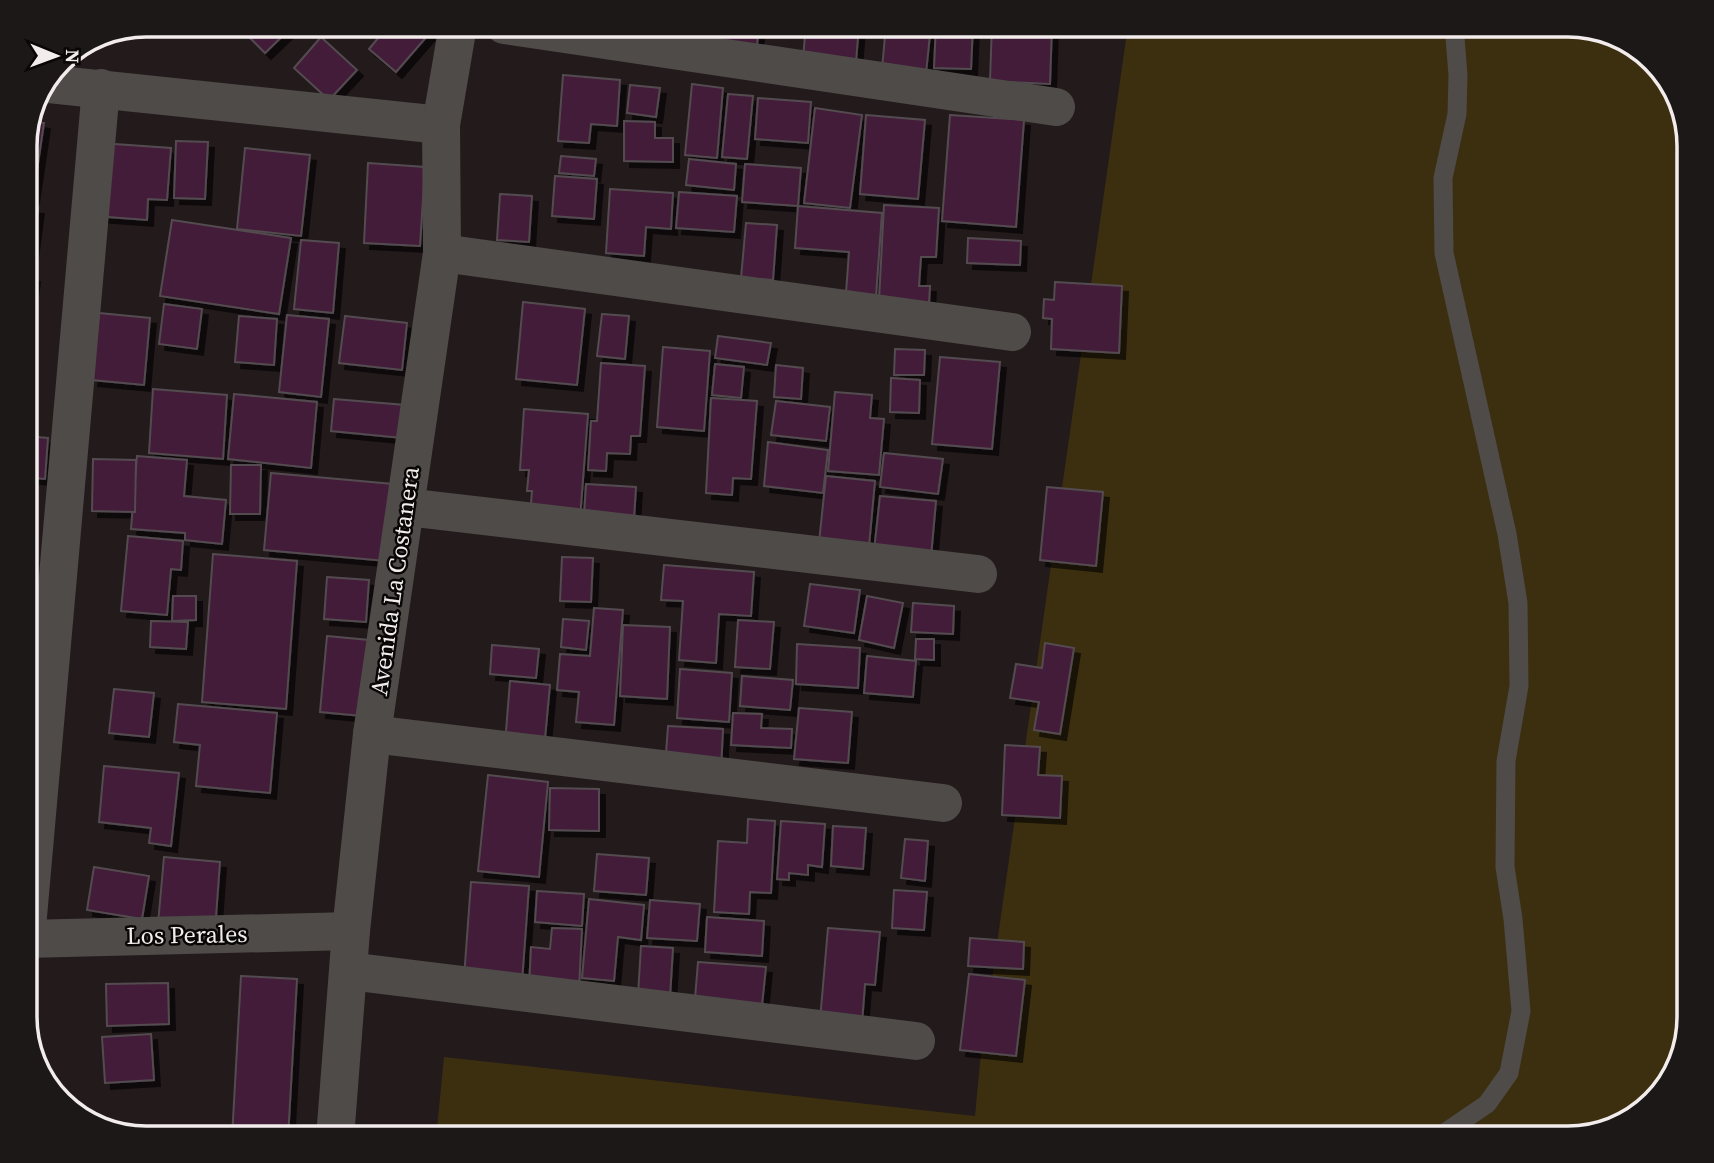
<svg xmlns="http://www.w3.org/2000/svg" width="1714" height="1163" viewBox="0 0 1714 1163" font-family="'Source Serif 4',serif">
<defs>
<filter id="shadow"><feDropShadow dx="6" dy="6" stdDeviation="0" flood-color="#0009"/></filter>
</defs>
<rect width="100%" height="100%" fill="#231a1b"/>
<polygon fill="#3c2f10" points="1128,25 1568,25 1636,45 1673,85 1689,145 1689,1018 1669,1085 1622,1126 1569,1138 436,1138 444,1057 975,1116 980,1063"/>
<g fill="#421c37" stroke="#534b50" stroke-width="2" filter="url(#shadow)">
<polygon points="255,25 294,25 265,53 246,34"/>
<polygon points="389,25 436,26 396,72 369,49"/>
<polygon points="651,25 704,25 702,42 650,38"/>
<polygon points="707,25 759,25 756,55 705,51"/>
<polygon points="806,25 859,25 856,62 803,58"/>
<polygon points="886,25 931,25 926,73 882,69"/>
<polygon points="936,25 973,25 971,69 934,68"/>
<polygon points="992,25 1052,25 1050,84 990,81"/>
<polygon points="321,37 357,70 329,100 294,68"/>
<polygon points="563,75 620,80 617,126 591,124 589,143 558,141"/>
<polygon points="692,84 723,88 717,158 685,155"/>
<polygon points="630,85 660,88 656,117 627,113"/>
<polygon points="728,94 753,96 747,159 722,157"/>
<polygon points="758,98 811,102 808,143 755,139"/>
<polygon points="815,108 862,115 850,208 804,203"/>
<polygon points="866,115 925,120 918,199 860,194"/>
<polygon points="950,115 1024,120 1016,227 942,221"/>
<polygon points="32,121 44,123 33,197 25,195 25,138"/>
<polygon points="624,121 655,122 655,138 673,138 673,162 624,161"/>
<polygon points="176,141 208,142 205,199 174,198"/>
<polygon points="100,143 171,148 167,200 148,199 147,220 95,216"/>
<polygon points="245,148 310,155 301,236 237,229"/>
<polygon points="561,156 596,159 594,176 559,173"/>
<polygon points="689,159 736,164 734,190 686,185"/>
<polygon points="368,163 425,167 420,246 364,243"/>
<polygon points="745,164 801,168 798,206 742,202"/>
<polygon points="555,176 597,179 594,219 552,216"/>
<polygon points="610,189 673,193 671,229 646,227 644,256 606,253"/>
<polygon points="679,192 737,196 734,232 676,228"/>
<polygon points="500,194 532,196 529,242 497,240"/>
<polygon points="884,205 939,208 936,257 921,257 919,286 930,286 929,304 879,300"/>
<polygon points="25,206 38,208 30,267 25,267"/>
<polygon points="798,206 882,213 875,310 845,307 849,252 795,248"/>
<polygon points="172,220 291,238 279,314 160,296"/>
<polygon points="746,223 777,225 773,280 741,278"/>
<polygon points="968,238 1021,241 1020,265 967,263"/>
<polygon points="301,240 339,243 333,313 294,309"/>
<polygon points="25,274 34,276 25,345"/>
<polygon points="1055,282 1122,286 1119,353 1051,349 1052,319 1043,318 1044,299 1054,300"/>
<polygon points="523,302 585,309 577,385 516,379"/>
<polygon points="164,304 202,309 197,349 159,344"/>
<polygon points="99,313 150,318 144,385 92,380"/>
<polygon points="602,314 629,316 625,359 597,356"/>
<polygon points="287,315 329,319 321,397 279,392"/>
<polygon points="239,316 277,319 274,365 235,362"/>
<polygon points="345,316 407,323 402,370 339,363"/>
<polygon points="718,336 771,343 767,365 715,358"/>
<polygon points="663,347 710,351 704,431 657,427"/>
<polygon points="895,349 925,350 924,375 894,375"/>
<polygon points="940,357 1000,362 992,449 932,444"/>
<polygon points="601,363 645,366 640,436 631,436 630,454 607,453 606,471 588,470 591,421 597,421"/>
<polygon points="715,364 744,367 741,398 712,395"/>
<polygon points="776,365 803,368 801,399 774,397"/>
<polygon points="891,378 920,380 919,413 890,412"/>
<polygon points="153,389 227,395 223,459 149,453"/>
<polygon points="835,392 872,395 870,418 884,419 879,475 828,471"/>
<polygon points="234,394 317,402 311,468 228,459"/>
<polygon points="711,398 757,401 751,479 733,478 732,495 706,493"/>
<polygon points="334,399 405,405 402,438 331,431"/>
<polygon points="776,401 830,407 826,441 771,435"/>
<polygon points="524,409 588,414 580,519 530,515 532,491 527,491 529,470 520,470"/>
<polygon points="25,436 48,438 45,479 25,477"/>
<polygon points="768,442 828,450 823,493 764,486"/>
<polygon points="884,453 943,459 938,494 880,487"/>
<polygon points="137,456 187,460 184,496 226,500 222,544 185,540 185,533 131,529"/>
<polygon points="93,459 136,460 135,512 92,511"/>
<polygon points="231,465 261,465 260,514 230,514"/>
<polygon points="271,473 393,484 386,561 264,550"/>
<polygon points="826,476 875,481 868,557 818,552"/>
<polygon points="586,484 636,487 634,519 584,516"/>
<polygon points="1047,487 1103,492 1096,566 1040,560"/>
<polygon points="880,496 936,501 931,557 874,551"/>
<polygon points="128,536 183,541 181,570 171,569 167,615 121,611"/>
<polygon points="213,554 297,561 286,709 202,702"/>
<polygon points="562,557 593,558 591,602 560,601"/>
<polygon points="664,565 754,572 751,616 719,614 716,663 679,660 683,601 661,600"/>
<polygon points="327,577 369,580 366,622 324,619"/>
<polygon points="810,584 860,590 854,633 804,626"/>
<polygon points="173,596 196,596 196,620 172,621"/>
<polygon points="867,596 903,603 894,648 859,640"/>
<polygon points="913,603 954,606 953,634 911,632"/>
<polygon points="25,604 43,606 39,644 25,643"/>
<polygon points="594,608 623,610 614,725 576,722 579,692 557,690 560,654 590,656"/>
<polygon points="563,619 589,621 586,650 561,647"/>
<polygon points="738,620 774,622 770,669 735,667"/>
<polygon points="151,621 188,622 186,649 150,647"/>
<polygon points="623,625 670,627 667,699 620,696"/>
<polygon points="327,636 369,640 362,716 320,712"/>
<polygon points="916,639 934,639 934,660 915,659"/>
<polygon points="1045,643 1074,648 1060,734 1034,730 1039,702 1010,698 1016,664 1042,668"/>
<polygon points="797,644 860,648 858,688 796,684"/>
<polygon points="492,645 539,649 536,678 490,674"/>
<polygon points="867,656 916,661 913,697 864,693"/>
<polygon points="680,669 732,673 729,722 677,718"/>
<polygon points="742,676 793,680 790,710 740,706"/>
<polygon points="510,681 550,685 544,749 505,744"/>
<polygon points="114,689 154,693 149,737 109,733"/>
<polygon points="178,704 277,713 270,793 196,786 200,745 174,742"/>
<polygon points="799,708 852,712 848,763 794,759"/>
<polygon points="733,713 762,714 761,728 792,729 791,748 731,745"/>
<polygon points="668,726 723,729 721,770 665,767"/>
<polygon points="1005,745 1040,747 1038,775 1062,776 1060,818 1002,815"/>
<polygon points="104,766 179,773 171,846 149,843 151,828 99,822"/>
<polygon points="488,775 548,782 539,877 478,871"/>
<polygon points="550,788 599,789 599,831 549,830"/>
<polygon points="748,819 775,821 771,893 750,892 749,914 714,912 718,841 747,843"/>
<polygon points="781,821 825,824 822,867 808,865 808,875 789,873 789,880 777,879"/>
<polygon points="833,826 866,828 863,869 831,866"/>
<polygon points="905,839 928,841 925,881 901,878"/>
<polygon points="597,854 649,858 646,895 594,891"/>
<polygon points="164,857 220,862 215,930 158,924"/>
<polygon points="94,867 149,876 142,919 87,910"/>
<polygon points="471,882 529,886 522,982 464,978"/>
<polygon points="894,890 927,892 924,930 892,928"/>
<polygon points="537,891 584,894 582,926 535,922"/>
<polygon points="589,899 644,905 641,940 618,937 614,981 582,978"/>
<polygon points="650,900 700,904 697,941 647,938"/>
<polygon points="707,917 764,921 762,956 705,952"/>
<polygon points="552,928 582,929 579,989 529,987 531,947 550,949"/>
<polygon points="828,928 880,932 875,985 865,984 862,1023 820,1020"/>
<polygon points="970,938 1024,942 1023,969 968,966"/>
<polygon points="641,946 673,948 670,997 638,995"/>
<polygon points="698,962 766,967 762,1005 695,999"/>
<polygon points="969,974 1025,980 1016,1056 960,1050"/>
<polygon points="241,976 297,979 288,1138 232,1138"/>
<polygon points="168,983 169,1024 107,1026 106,984"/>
<polygon points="151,1034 154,1080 105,1083 102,1037"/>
</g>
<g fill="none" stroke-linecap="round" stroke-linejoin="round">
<polyline stroke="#4e4b49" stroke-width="19" points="1437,1138 1487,1104 1509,1073 1521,1011 1513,919 1505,867 1506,761 1519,686 1518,603 1507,534 1444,253 1443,178 1457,114 1458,75 1454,25"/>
<g stroke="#4e4b49" stroke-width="38">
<polyline points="504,25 1056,107"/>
<polyline points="49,84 441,125"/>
<polyline points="442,253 1012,332"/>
<polyline points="406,507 978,574"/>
<polyline points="372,734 943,803"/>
<polyline points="26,939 101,88"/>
<polyline points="25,942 26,939 351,931"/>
<polyline points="349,971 916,1041"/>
<polyline points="335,1138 351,931 372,734 442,253 441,125 458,25"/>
</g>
</g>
<g text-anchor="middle" stroke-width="5" stroke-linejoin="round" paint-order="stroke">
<g font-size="24" fill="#f2ecec" stroke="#090606">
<text transform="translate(395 581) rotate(-82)" y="8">Avenida La Costanera</text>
<text transform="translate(187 935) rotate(-1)" y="8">Los Perales</text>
</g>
</g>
<path d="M0 0H1714V1163H0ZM146 37H1568A109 109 0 0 1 1677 146V1017A109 109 0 0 1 1568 1126H146A109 109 0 0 1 37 1017V146A109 109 0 0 1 146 37Z" fill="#1c1818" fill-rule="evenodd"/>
<path fill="none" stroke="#f2ecec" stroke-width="3.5" d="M146 37H1568A109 109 0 0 1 1677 146V1017A109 109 0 0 1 1568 1126H146A109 109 0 0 1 37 1017V146A109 109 0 0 1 146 37Z"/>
<g transform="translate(56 56) rotate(91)" stroke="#090606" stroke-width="5" paint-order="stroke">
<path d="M0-5L12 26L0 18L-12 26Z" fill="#f2ecec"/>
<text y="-10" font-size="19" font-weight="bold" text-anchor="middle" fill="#f2ecec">N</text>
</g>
</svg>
